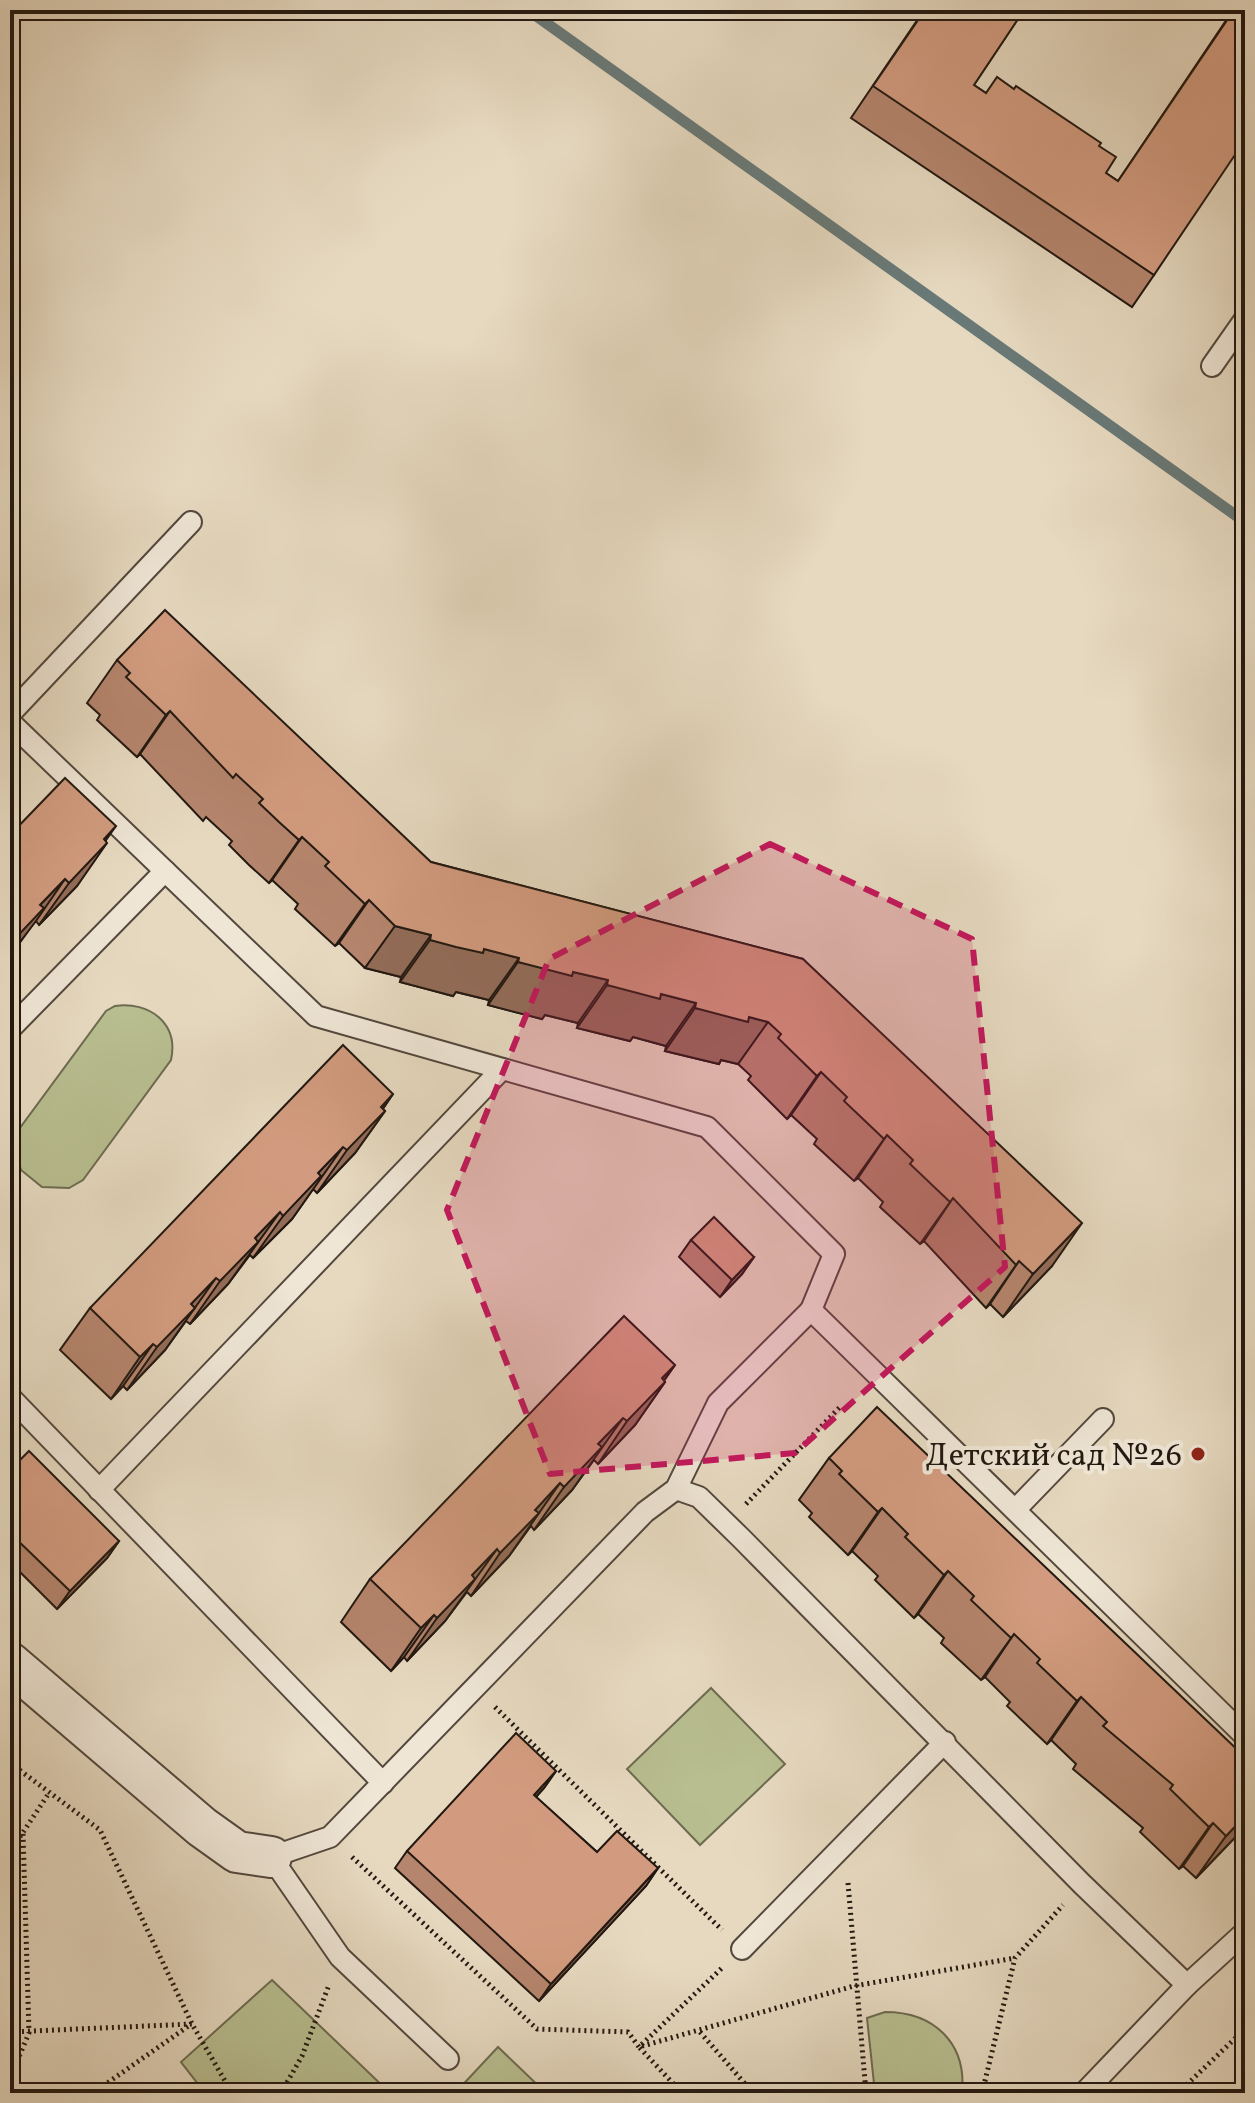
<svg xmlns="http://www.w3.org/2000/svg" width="1255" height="2103" viewBox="0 0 1255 2103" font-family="Vollkorn,serif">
<rect width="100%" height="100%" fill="#e6d9c0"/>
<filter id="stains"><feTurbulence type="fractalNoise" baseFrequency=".0025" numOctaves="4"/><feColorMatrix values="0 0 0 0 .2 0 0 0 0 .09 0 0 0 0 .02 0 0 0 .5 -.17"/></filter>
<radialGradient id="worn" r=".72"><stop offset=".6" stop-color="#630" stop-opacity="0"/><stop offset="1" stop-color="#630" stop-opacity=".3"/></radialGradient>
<g fill="#b8be90" stroke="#6d6b50" stroke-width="2">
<path d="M115,1006c34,-5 64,17 56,54l-88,120 -14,8 -27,-1 -21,-17 -7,-24 3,-14 89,-121z"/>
<polygon points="711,1688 785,1764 700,1845 627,1769"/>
<polygon points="272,1980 390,2093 205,2093 181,2062"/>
<path d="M885,2012c49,0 82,31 77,81h-87l-8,-75z"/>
<polygon points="498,2047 546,2093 455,2093"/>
</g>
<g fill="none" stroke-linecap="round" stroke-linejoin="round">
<polyline stroke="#697977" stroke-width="11" points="528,10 1245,522"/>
<defs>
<g id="lane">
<polyline points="1212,366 1245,319"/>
<polyline points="10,714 191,522"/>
<polyline points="10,722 316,1016 707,1127 834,1254 811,1310"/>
<polyline points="10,1029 165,871"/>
<polyline points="10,1397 383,1783"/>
<polyline points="676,1489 699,1497 741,1538 1082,1884 1187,1985 1245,1932"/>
<polyline points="99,1490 502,1069"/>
<polyline points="1016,1509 1103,1419"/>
<polyline points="742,1949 945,1742"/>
<polyline points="448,2059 340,1957 271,1857 330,1837 645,1512 676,1489 718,1403 811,1310 1245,1736"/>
<polyline points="1084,2093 1187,1985"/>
</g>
<polyline id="street" points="10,1663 202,1827 237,1852 271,1857"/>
</defs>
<use href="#lane" stroke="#53483d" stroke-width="24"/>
<use href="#street" stroke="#53483d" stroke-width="44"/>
<g stroke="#221811" stroke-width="5" stroke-dasharray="2 4" stroke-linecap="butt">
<polyline points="746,1504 840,1407"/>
<polyline points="495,1707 722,1930"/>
<polyline points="10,1763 100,1830 192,2024 232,2093"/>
<polyline points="10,1852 49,1793"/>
<polyline points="352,1857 537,2029 628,2032 639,2047 723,1967"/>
<polyline points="848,1883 866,2093"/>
<polyline points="10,2032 192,2024"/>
<polyline points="700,2032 753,2093"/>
<polyline points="10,2078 29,2033 23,1833"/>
<polyline points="93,2093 190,2025"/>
<polyline points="281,2093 302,2056 329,1985"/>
<polyline points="682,2093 639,2047 854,1986 1015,1958"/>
<polyline points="982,2093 1015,1958 1063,1905"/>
<polyline points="1178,2093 1245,2029"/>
</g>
<use href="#lane" stroke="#efe6d6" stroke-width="20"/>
<use href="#street" stroke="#efe6d6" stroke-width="40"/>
</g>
<g fill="#b5856d" stroke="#221811" stroke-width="2">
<polygon points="924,10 1024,10 974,85 986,93 1099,146 1106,173 1118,181 1233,10 1245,10 1154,275 1132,307 851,118"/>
<polygon points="117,660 431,862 803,959 1052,1266 1003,1317 990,1304 986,1308 924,1241 920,1244 880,1207 883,1202 858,1178 854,1181 814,1144 817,1139 791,1115 787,1119 748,1080 751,1076 738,1064 721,1060 719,1064 665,1051 666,1046 633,1037 630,1041 577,1028 578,1023 545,1015 542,1019 488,1005 489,1000 456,992 453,996 427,989 400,982 401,977 365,968 339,943 335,946 295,909 298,904 272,880 269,883 249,865 229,845 232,841 206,817 203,821 140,754 137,757 97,720 100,715 87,703"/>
<polygon points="10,835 105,841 77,886 39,925 36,921 33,924 14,951"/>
<polygon points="393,1094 383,1109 385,1111 355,1153 317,1193 313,1189 292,1219 253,1258 250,1255 228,1284 190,1324 186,1321 165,1350 127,1390 123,1386 111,1399 60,1350 90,1308"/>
<polygon points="691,1240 754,1257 742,1274 720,1297 679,1257"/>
<polygon points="675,1365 664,1381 665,1382 635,1425 598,1464 594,1460 572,1490 534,1530 531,1526 509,1556 471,1596 467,1592 445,1621 407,1661 404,1657 391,1671 341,1622 370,1579"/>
<polygon points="829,1458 1245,1757 1245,1827 1196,1878 1183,1866 1179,1869 1140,1832 1143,1828 1073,1769 1076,1764 1051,1740 1047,1744 1007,1706 1010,1702 985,1677 981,1680 941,1643 944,1638 918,1614 914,1618 875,1580 878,1576 852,1551 848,1555 809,1517 812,1513 799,1500"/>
<polygon points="10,1470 119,1541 107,1558 57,1609 10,1562"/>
<polygon points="556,1771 544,1788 536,1797 597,1852 658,1868 646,1886 539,2001 395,1868 407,1851"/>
</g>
<g fill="#936c59" stroke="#221811" stroke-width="2">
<polygon points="170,711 140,754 137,757 166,715"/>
<polygon points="116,826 97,853 107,843 77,886 39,925 69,883 104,839"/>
<polygon points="302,837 272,880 269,883 299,840"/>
<polygon points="65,879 36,921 10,955 10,944 40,905"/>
<polygon points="369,900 339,943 335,946 365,904"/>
<polygon points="395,926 431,935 401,977 365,968"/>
<polygon points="430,940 484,949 519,958 489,1000 456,992 453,996 400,982"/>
<polygon points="518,962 573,972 608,980 578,1023 545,1015 542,1019 488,1005"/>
<polygon points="607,985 661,994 696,1003 666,1046 633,1037 630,1041 577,1028"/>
<polygon points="695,1008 749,1017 768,1022 738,1064 721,1060 719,1064 665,1051"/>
<polygon points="821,1072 791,1115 787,1119 817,1076"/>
<polygon points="393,1094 374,1121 385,1111 355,1153 317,1193 347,1150 381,1107"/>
<polygon points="887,1135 858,1178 854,1181 884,1139"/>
<polygon points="343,1147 292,1219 253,1258 283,1216 318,1173"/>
<polygon points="953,1198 924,1241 920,1244 950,1202"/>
<polygon points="280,1212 228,1284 190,1324 220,1281 255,1238"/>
<polygon points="1082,1223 1052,1266 1003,1317 1033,1274"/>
<polygon points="754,1257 742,1274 720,1297 732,1280"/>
<polygon points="1019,1261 990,1304 986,1308 1016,1265"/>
<polygon points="216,1278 165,1350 127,1390 157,1347 191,1304"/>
<polygon points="153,1344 123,1386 111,1399 140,1357"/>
<polygon points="675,1365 656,1391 665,1382 635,1425 598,1464 627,1421 662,1378"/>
<polygon points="623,1418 572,1490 534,1530 564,1487 598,1444"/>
<polygon points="560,1483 509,1556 471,1596 500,1553 535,1510"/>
<polygon points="882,1508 852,1551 848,1555 878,1512"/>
<polygon points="119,1541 107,1558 57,1609 70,1591"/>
<polygon points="497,1549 445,1621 407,1661 437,1618 472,1575"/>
<polygon points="948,1571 918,1614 914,1618 944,1575"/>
<polygon points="434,1615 404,1657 391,1671 421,1628"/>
<polygon points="1014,1634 985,1677 981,1680 1011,1638"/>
<polygon points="1081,1697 1051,1740 1047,1744 1077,1701"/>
<polygon points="556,1771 544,1788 522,1812 534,1795"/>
<polygon points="1245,1816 1245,1827 1196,1878 1226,1836"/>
<polygon points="1213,1823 1183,1866 1179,1869 1209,1827"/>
<polygon points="658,1868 646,1886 539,2001 551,1984"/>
</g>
<g fill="#d29b7f" stroke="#221811" stroke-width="2">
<polygon points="925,10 1024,10 974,85 986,93 997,77 1014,89 1016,86 1101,143 1099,146 1116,157 1106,173 1118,181 1234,10 1245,10 1245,140 1154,275 873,86"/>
<polygon points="165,610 431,862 803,959 1082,1223 1033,1274 1019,1261 1016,1265 953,1198 950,1202 910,1164 913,1160 887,1135 884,1139 844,1101 847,1097 821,1072 817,1076 778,1038 781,1034 768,1022 749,1017 748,1022 695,1008 696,1003 661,994 660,999 607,985 608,980 573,972 572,976 518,962 519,958 484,949 483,953 456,947 430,940 431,935 395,926 369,900 365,904 325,866 329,862 302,837 299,840 279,822 259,803 263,799 236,774 233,778 170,711 166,715 126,677 130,673 117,660"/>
<polygon points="65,778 116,826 104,839 107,843 69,883 65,879 40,905 44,908 10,944 10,835"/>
<polygon points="343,1045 393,1094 381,1107 385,1111 347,1150 343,1147 318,1173 321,1176 283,1216 280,1212 255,1238 258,1242 220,1281 216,1278 191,1304 195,1308 157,1347 153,1344 140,1357 90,1308"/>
<polygon points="714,1217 754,1257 732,1280 691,1240"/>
<polygon points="624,1316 675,1365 662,1378 665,1382 627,1421 623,1418 598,1444 602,1447 564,1487 560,1483 535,1510 539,1513 500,1553 497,1549 472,1575 475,1579 437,1618 434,1615 421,1628 370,1579"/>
<polygon points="877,1407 1245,1757 1245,1816 1226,1836 1213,1823 1209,1827 1170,1789 1173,1785 1103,1726 1107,1722 1081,1697 1077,1701 1037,1663 1040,1659 1014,1634 1011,1638 971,1600 974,1596 948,1571 944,1575 905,1537 908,1534 882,1508 878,1512 839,1474 842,1471 829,1458"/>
<polygon points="29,1451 119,1541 70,1591 10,1533 10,1470"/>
<polygon points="516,1733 556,1771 534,1795 597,1852 617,1831 658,1868 551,1984 407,1851"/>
</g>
<path fill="#c2185b" fill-opacity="0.2" stroke="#c2185b" stroke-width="6" stroke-dasharray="16 10" stroke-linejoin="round" d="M770,844l202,95 33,328 -210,186 -245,21 -103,-264 102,-251z"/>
<circle fill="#8f2418" stroke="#efe6d6" stroke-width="3" cx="1198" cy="1454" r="8"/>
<g text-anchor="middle" stroke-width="8" stroke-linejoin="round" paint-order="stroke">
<g font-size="32" fill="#221811" stroke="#efe6d6" text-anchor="end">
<text x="1182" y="1465">Детский сад №26</text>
</g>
</g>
<rect width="1255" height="2103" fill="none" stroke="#e6d9c0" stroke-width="40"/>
<rect x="12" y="12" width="1231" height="2079" fill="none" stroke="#221811" stroke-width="4"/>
<rect x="20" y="20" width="1215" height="2063" fill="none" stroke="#221811" stroke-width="2"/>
<rect width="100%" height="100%" filter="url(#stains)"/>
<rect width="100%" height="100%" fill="url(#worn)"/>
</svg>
